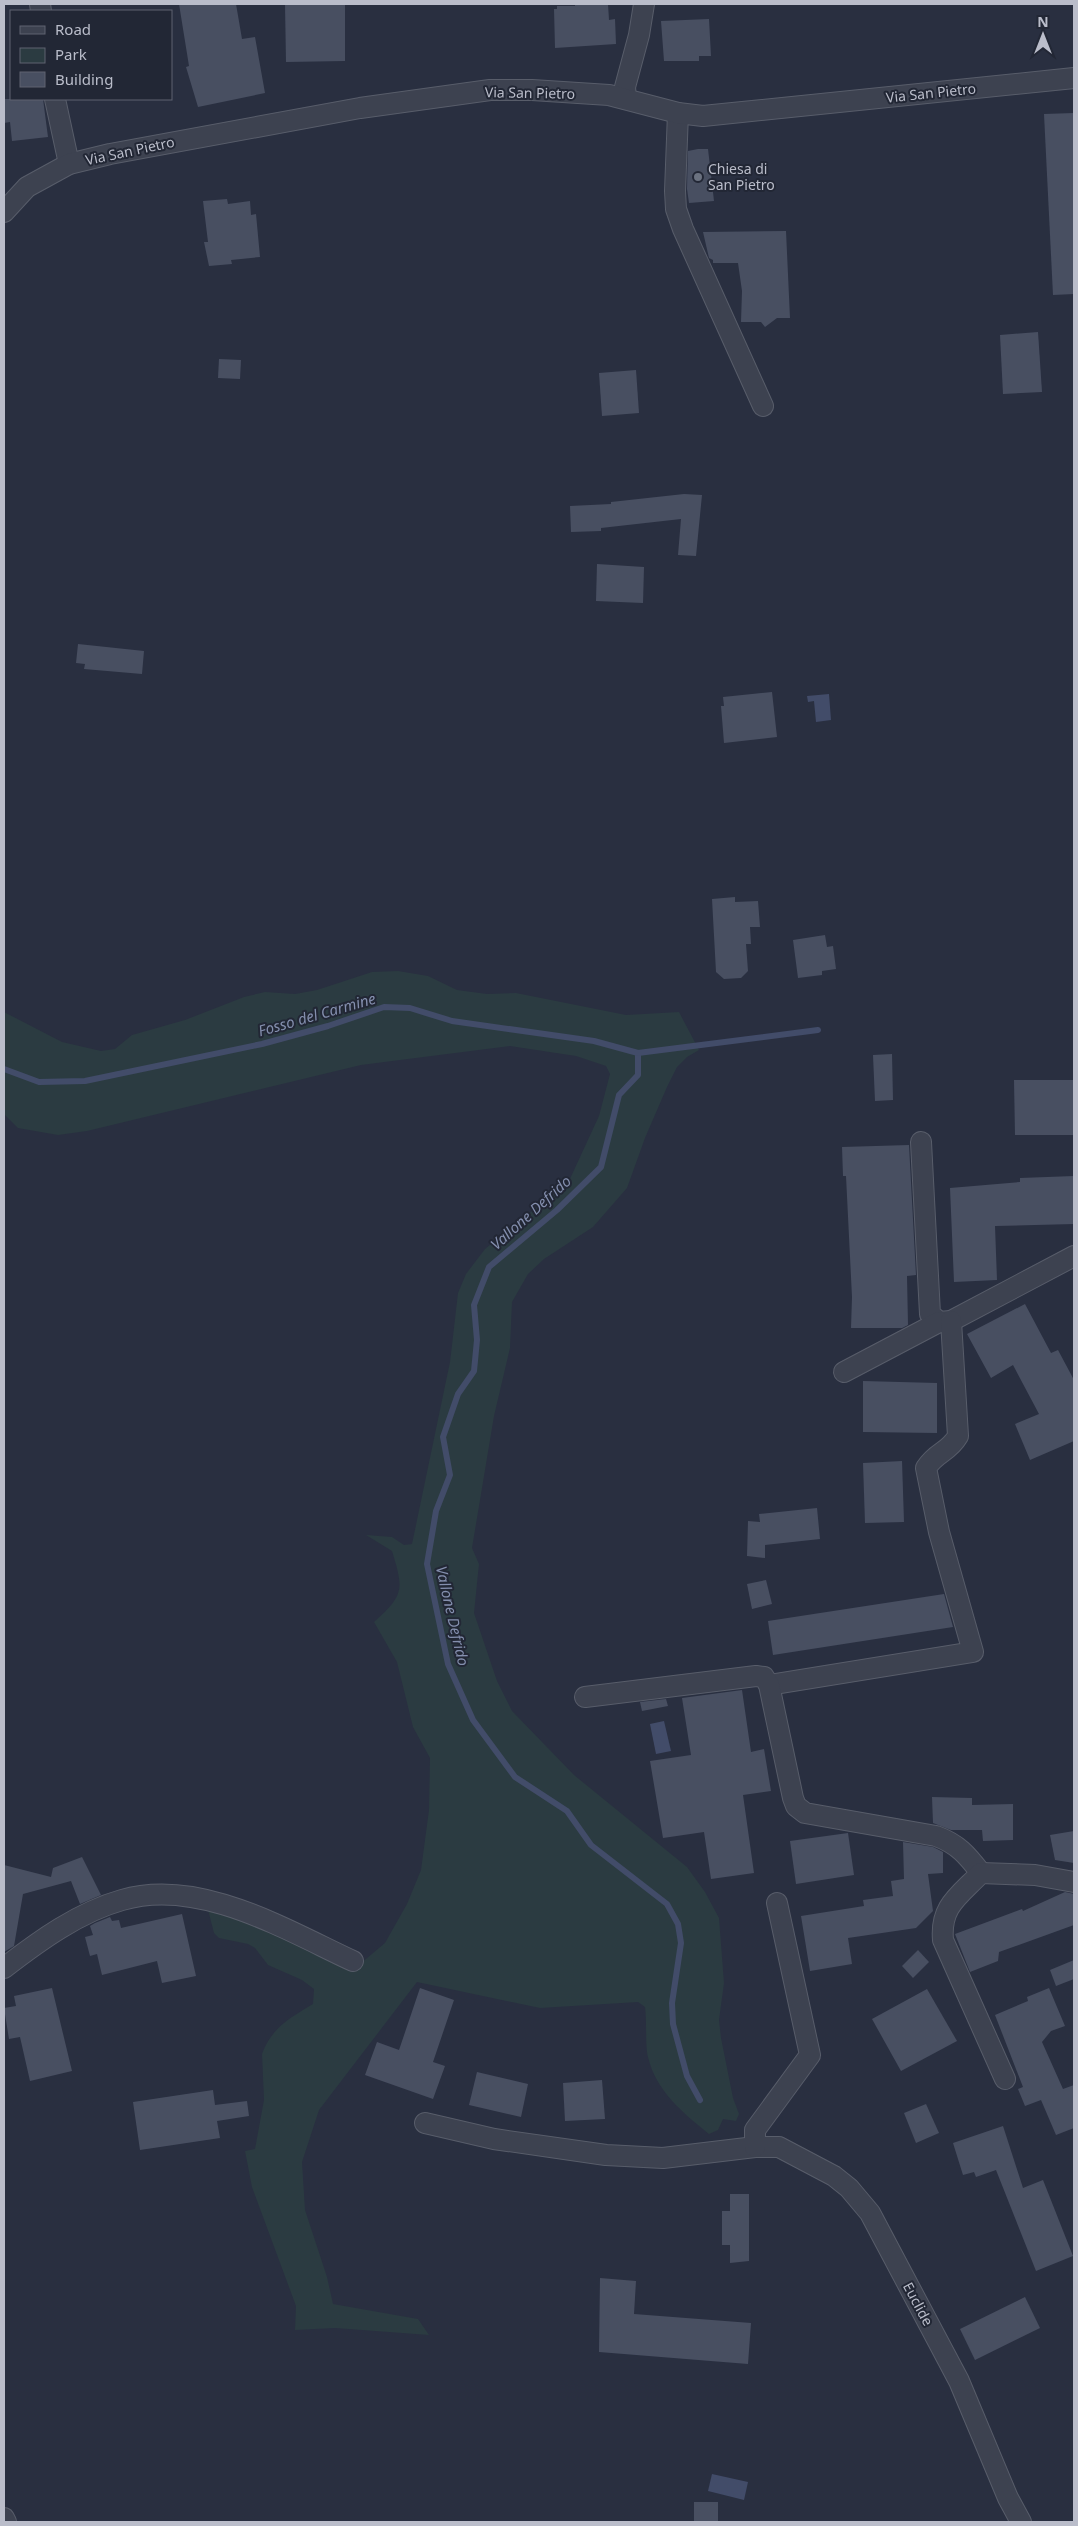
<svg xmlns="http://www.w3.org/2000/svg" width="1078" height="2526" viewBox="0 0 1078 2526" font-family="'Noto Sans',sans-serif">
<rect width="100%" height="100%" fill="#292f40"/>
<path fill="#2b3b41" d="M398,971l30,5 29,14 30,4 29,-1 110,22 53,-3 20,38 -12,7 -10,10 -10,20 -22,51 -18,50 -34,39 -49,32 -16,15 -16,28 -2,46 -16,68 -22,132 7,16 -5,49 23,68 15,30 62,64 113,92 18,25 14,26 5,65 -5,37 2,18 12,60 6,16 -3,7 -13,-2 -5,11 -9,4c-26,-21 -53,-43 -61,-77 -3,-11 -1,-36 -3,-50l-7,-5 -98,6 -123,-26 -98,128 -17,52 3,48 22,67 6,27 85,15 11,16 -94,-7 -40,2 1,-24 -44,-119 -7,-36 10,-2 9,-49 -2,-46c10,-27 28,-36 51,-50l1,-15 -12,-9 -34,-15 -13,-17 -7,-4 -29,-6 -5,-5 -7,-27 153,58 25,-21 22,-39 14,-34 8,-60 1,-52 -17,-31 -16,-65 -23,-40c30,-27 30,-32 18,-71l-26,-16 26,2 12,8 8,-1 38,-182 8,-69 8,-19 19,-25 84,-68 30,-65 11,-42 -4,-8 -30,-10 -66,-10 -149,19 -274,66 -29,4 -40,-7 -14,-14v-102l58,30 39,9 14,-2 17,-14 53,-15 59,-23 21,-5 30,2 22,-4 55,-18z"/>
<g fill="#424c69">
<polygon points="829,694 831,720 816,722 814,701 808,702 807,696"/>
<polygon points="664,1721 671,1751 656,1754 650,1724"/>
<polygon points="712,2474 748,2482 744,2500 708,2491"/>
</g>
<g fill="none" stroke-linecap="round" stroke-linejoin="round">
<g stroke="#424c69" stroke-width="6">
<polyline points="638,1053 638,1075 619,1095 601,1167 557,1210 489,1267 474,1305 477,1340 474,1371 458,1394 443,1437 450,1475 436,1511 427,1564 448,1664 473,1720 515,1777 567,1811 591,1845 667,1904 678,1924 681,1943 672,2003 673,2024 687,2076 700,2100"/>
<polyline points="4,1069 39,1082 85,1081 262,1044 328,1026 384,1007 410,1008 452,1021 594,1041 638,1053 818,1030"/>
</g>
</g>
<g fill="#484f61">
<polygon points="179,4 236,4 242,39 255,37 265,93 198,107 186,67 189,66"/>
<polygon points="285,4 345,4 345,61 286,62"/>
<polygon points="575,4 608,4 609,20 615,19 616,44 555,48 554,9 557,9 557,6 575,6"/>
<polygon points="709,19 711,56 699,56 699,61 664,61 661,21"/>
<polygon points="4,99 43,99 48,137 12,141 10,122 4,123"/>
<polygon points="1074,113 1074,294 1053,295 1044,114"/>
<polygon points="698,149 708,149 714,201 689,203 687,189 688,151"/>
<polygon points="227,199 228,204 250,201 251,215 256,214 260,257 231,260 232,264 209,266 204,242 208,242 203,201"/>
<polygon points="786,231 790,318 777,318 765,327 761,322 741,322 742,291 738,263 713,263 713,260 709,258 703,232"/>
<polygon points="1038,332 1042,392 1003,394 1000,335"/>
<polygon points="219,359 241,360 240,379 218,378"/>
<polygon points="636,370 639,413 602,416 599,373"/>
<polygon points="684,494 702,495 696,556 678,555 681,519 601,528 601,531 571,532 570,506 611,504 611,502"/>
<polygon points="597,564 644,567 643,603 596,601"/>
<polygon points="78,644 144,651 142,674 84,669 85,664 76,663"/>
<polygon points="772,692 777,737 724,743 721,706 724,706 723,697"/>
<polygon points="735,897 735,902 758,901 760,927 750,927 751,944 746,944 748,971 741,978 724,979 716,972 712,899"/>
<polygon points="825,935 827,947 833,946 836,969 822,971 822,975 798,978 793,940"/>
<polygon points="892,1054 893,1100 875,1101 873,1055"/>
<polygon points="1014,1080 1074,1080 1074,1135 1015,1135"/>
<polygon points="909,1145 916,1275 907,1276 908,1325 902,1328 851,1328 852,1297 846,1176 843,1176 842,1147"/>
<polygon points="1074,1176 1074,1224 995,1226 997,1280 954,1282 950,1188 1020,1182 1020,1178"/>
<polygon points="1025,1304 1051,1353 1058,1350 1074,1380 1074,1441 1030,1460 1015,1424 1039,1414 1013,1365 991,1378 967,1334"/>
<polygon points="863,1381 937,1383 937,1433 863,1432"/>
<polygon points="902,1461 904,1522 865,1523 863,1463"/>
<polygon points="817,1508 820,1539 765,1545 765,1558 747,1556 748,1521 760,1522 759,1514"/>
<polygon points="766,1580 772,1604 752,1609 747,1584"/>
<polygon points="944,1594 953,1627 773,1655 768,1621"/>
<polygon points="742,1690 751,1752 764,1749 771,1791 743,1795 754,1873 711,1879 704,1832 663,1838 650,1761 691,1755 682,1698"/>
<polygon points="666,1699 668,1706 642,1711 640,1702"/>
<polygon points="932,1797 972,1798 972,1805 1013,1804 1013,1840 983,1841 982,1830 951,1830 933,1823"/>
<polygon points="1074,1831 1074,1863 1055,1860 1050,1835"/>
<polygon points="848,1833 854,1875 796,1884 790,1841"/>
<polygon points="903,1842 933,1847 943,1852 943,1873 928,1874 933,1911 916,1928 848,1938 852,1964 810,1971 801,1916 864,1906 863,1900 893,1896 891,1881 904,1879"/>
<polygon points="82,1857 101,1895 80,1904 71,1881 23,1894 14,1946 4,1952 4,1865 51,1877 53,1868"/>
<polygon points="1065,1892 1074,1894 1074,1925 999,1952 998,1961 970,1972 955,1934 1022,1909 1023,1911"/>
<polygon points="182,1914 196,1976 162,1983 157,1961 102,1975 97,1954 90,1956 85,1937 93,1935 90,1926 95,1923 110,1917 112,1921 119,1920 121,1928"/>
<polygon points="918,1950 929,1962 913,1978 902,1966"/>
<polygon points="1074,1960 1074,1979 1056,1986 1050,1970"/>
<polygon points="52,1988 72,2071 30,2081 20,2037 9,2039 4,2008 16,2006 14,1996"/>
<polygon points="420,1988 454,2000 433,2062 445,2066 433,2099 365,2075 377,2042 399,2050"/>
<polygon points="1049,1988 1065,2026 1051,2031 1042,2042 1063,2089 1074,2085 1074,2128 1056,2135 1041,2100 1025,2106 1018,2089 1023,2087 995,2015 1028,2001 1027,1997"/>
<polygon points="927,1989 957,2041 901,2071 872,2019"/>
<polygon points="477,2072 528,2084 521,2117 469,2105"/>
<polygon points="602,2080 605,2119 565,2121 563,2083"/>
<polygon points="213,2090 215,2105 247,2101 249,2116 217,2121 220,2138 140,2150 133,2102"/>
<polygon points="926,2104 939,2133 916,2143 904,2113"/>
<polygon points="1003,2126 1023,2188 1043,2180 1073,2256 1036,2271 996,2170 976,2177 974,2172 963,2175 953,2143"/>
<polygon points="730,2194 749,2194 749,2261 730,2263 730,2245 722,2245 722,2211 730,2211"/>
<polygon points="600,2278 636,2281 634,2314 751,2323 748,2364 599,2352"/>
<polygon points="1025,2297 1040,2328 975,2360 960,2329"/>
<rect x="694" y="2502" width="24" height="20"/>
</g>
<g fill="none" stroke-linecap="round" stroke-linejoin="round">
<defs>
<g id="minor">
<polyline points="40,4 41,11"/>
<polyline points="55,99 69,164"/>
<polyline points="626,99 625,87 639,35 644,4"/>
<polyline points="678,113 675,191 676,209 683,229 763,406"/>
<polyline points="4,212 27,187 69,164 110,154 360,108 490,90 532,90 609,95 678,113 703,116 1074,78"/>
<polyline points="921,1142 930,1314 939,1322 951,1321 1074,1256"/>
<polyline points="844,1372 939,1322"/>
<path d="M769,1685l204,-33 -34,-120 -13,-64c11,-17 22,-15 32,-32l-7,-115"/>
<path d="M585,1697l171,-21 8,1 5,8 24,113 3,8 9,7 131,23c22,8 31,19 45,37"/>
<path d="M4,1968c35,-27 75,-56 118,-68 77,-23 164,30 231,61"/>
<path d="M1005,2079l-62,-139c-3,-34 16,-44 38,-67l54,2 39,7"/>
<polyline points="425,2123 494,2139 606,2155 663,2158 755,2147 779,2147 834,2176 849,2188 870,2213 959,2381 1008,2498 1021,2522"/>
<polyline points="755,2147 755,2130 810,2055 777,1903"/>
<polyline points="4,2518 6,2522"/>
</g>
</defs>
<use href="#minor" stroke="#585d6a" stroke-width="22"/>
<use href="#minor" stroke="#3d4250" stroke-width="20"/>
</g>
<circle fill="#6b7280" stroke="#222735" stroke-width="2" cx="698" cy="177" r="5"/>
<g text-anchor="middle" stroke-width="4" stroke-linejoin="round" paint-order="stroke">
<g font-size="14" fill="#babdca" stroke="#222735">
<text transform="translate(530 93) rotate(1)" y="5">Via San Pietro</text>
<text transform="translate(931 93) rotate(-6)" y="5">Via San Pietro</text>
<text transform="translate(130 151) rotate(-12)" y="5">Via San Pietro</text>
<text transform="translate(918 2304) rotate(62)" y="5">Euclide</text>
</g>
<g font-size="14" fill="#babdca" stroke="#222735" text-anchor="start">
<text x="708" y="174">Chiesa di<tspan x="708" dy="16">San Pietro</tspan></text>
</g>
<g font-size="15" font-style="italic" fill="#848fae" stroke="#222735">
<text transform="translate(317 1015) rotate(-16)" y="5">Fosso del Carmine</text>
<text transform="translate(531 1213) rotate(-42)" y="5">Vallone Defrido</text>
<text transform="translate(452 1616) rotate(77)" y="5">Vallone Defrido</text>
</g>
</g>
<rect width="1078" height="2526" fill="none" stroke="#babdca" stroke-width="10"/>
<rect x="10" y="10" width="162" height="90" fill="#222735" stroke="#5f6371"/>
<rect x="20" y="26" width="25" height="8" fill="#3d4250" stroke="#5f6371"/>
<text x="55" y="35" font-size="15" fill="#babdca">Road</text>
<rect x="20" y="48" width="25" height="15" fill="#2b3b41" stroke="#5f6371"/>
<text x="55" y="60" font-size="15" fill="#babdca">Park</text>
<rect x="20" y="72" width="25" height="15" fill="#484f61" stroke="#5f6371"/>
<text x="55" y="85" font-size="15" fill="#babdca">Building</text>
<g transform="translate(1043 35)" stroke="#222735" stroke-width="4" paint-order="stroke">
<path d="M0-4L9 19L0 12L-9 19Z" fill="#babdca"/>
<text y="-8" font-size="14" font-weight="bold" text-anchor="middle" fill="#babdca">N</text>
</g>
</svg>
